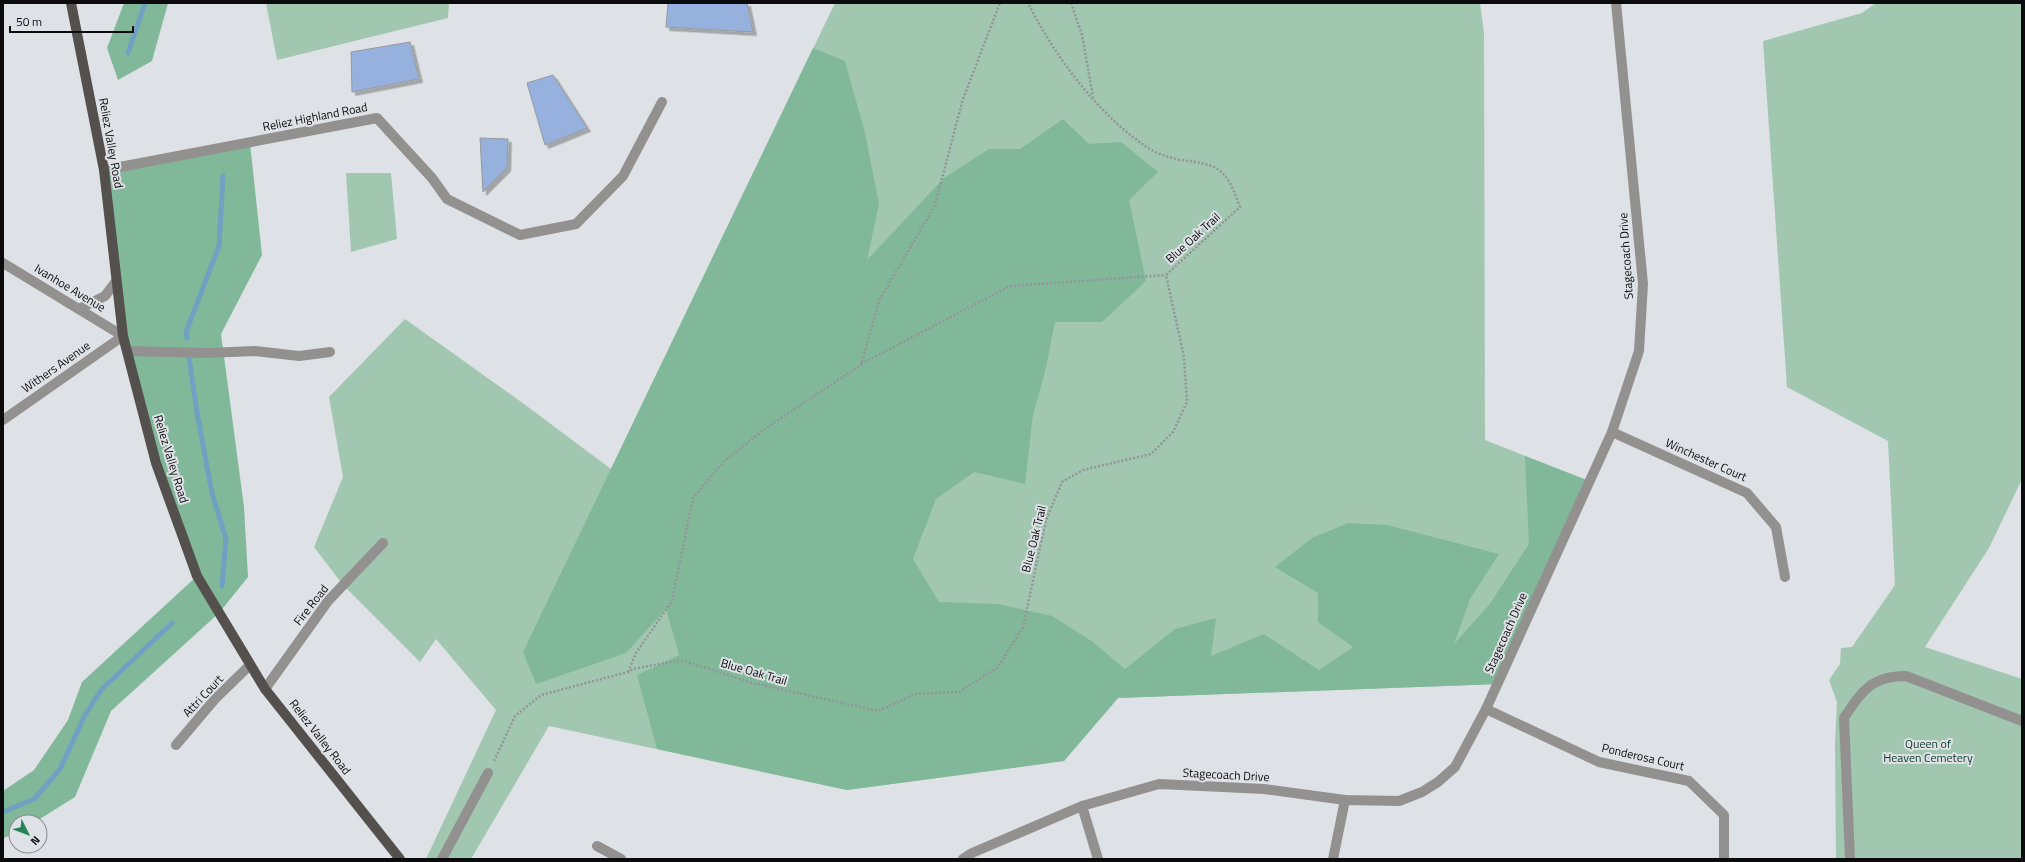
<svg xmlns="http://www.w3.org/2000/svg" width="2025" height="862" viewBox="0 0 2025 862" font-family="'Titillium Web',sans-serif">
<defs>
<filter id="shadow"><feDropShadow dx="3.5" dy="3.5" stdDeviation="0" flood-color="#0004"/></filter>
</defs>
<rect width="100%" height="100%" fill="#dee1e5"/>
<g fill="#a1c7b1">
<polygon points="266,3 449,3 448,18 277,60"/>
<polygon points="835,3 1480,3 1484,33 1485,440 1589,481 1498,684 1118,698 1064,761 847,790 549,726 471,859 426,859 496,710 436,639 420,662 343,585 314,547 343,477 329,397 405,319 524,404 611,469"/>
<polygon points="1876,3 2022,3 2022,479 1989,548 1925,647 2022,679 2022,859 1836,859 1835,744 1837,702 1829,680 1840,664 1841,648 1852,647 1895,585 1888,441 1787,387 1763,41 1862,13"/>
<polygon points="346,173 391,173 397,239 351,252"/>
</g>
<g fill="#82b89a">
<polygon points="124,3 168,3 152,61 118,80 107,48"/>
<polygon points="813,48 845,61 865,133 879,204 867,260 944,178 989,149 1020,149 1063,119 1089,144 1121,142 1158,172 1129,200 1146,281 1102,322 1055,322 1045,372 1033,415 1025,484 974,472 936,499 913,559 939,602 998,604 1052,616 1093,642 1125,669 1175,629 1216,618 1211,656 1264,634 1319,670 1353,647 1318,622 1318,593 1275,567 1312,538 1348,523 1387,525 1499,554 1470,599 1454,644 1489,605 1529,544 1525,456 1589,481 1498,684 1118,698 1064,761 847,790 657,749 637,675 679,655 666,609 626,653 536,684 523,652"/>
<polygon points="250,143 262,255 221,334 244,507 248,577 219,613 111,711 75,797 35,822 16,822 16,834 3,838 3,791 34,770 68,720 82,682 197,576 156,463 123,336 104,170"/>
</g>
<g fill="none" stroke-linecap="round" stroke-linejoin="round">
<g stroke="#70a1c2" stroke-width="5">
<polyline points="128,53 145,3"/>
<polyline points="187,338 186,332 219,246 223,176"/>
<polyline points="189,357 197,413 212,493 226,539 222,586"/>
<polyline points="3,812 34,799 60,769 85,715 101,690 172,623"/>
</g>
</g>
<g fill="#96b1de" stroke="#96999d" filter="url(#shadow)">
<polygon points="668,3 747,3 753,32 666,27"/>
<polygon points="410,42 419,79 352,92 351,52"/>
<polygon points="553,75 587,128 545,145 527,83"/>
<polygon points="480,138 508,139 507,168 483,192"/>
</g>
<g fill="none" stroke-linecap="round" stroke-linejoin="round">
<g stroke="#929498" stroke-width="2.5" stroke-dasharray="2 2" stroke-linecap="butt">
<polyline points="1071,3 1082,35 1093,97"/>
<polyline points="861,364 1010,286 1166,275"/>
<polyline points="628,672 636,653 672,601 693,498 724,461 769,426 861,365 879,301 935,205 963,99 1000,3"/>
<path d="M494,761l21,-45 26,-21 87,-23 5,-3 48,-9 72,23 125,28 37,-17 44,-2 39,-25 25,-40 23,-107 16,-38 21,-12 68,-16 22,-22 14,-30 -3,-45 -18,-82 74,-68c-5,-12 -9,-28 -21,-37 -13,-9 -32,-8 -47,-12 -8,-2 -20,-7 -27,-12 -49,-34 -91,-91 -117,-143"/>
</g>
<g stroke="#939190" stroke-width="10">
<polyline points="104,170 377,118 432,178 447,199 520,235 576,224 623,176 662,102"/>
<polyline points="3,263 123,336 3,420"/>
<polyline points="79,309 105,296 117,280"/>
<polyline points="127,351 208,353 255,351 299,356 330,352"/>
<polyline points="1612,432 1747,493 1776,527 1785,577"/>
<polyline points="265,689 328,601 383,543"/>
<polyline points="1486,709 1599,762 1689,781 1724,815 1724,859"/>
<polyline points="176,745 215,699 250,665"/>
<polyline points="1082,806 1098,859"/>
<polyline points="597,846 621,859"/>
<polyline points="442,859 488,773"/>
<polyline points="963,859 972,853 1082,806 1159,784 1264,789 1345,800 1399,801 1422,792 1438,782 1455,767 1486,709 1612,432 1639,351 1643,284 1616,3"/>
<polyline points="1333,859 1345,800"/>
<path d="M1850,859l-6,-141c18,-27 27,-42 62,-42l116,45"/>
</g>
<polyline stroke="#54504e" stroke-width="10" points="71,3 104,170 123,336 156,463 197,576 265,689 400,859"/>
</g>
<g text-anchor="middle" stroke-width="4" stroke-linejoin="round" paint-order="stroke">
<g font-size="12" fill="#0b0b0d" stroke="#dee1e5">
<text transform="translate(315 117) rotate(-11)" y="4">Reliez Highland Road</text>
<text transform="translate(111 143) rotate(80)" y="4">Reliez Valley Road</text>
<text transform="translate(1193 238) rotate(-42)" y="4">Blue Oak Trail</text>
<text transform="translate(1626 256) rotate(-94)" y="4">Stagecoach Drive</text>
<text transform="translate(70 288) rotate(31)" y="4">Ivanhoe Avenue</text>
<text transform="translate(56 367) rotate(-35)" y="4">Withers Avenue</text>
<text transform="translate(171 459) rotate(73)" y="4">Reliez Valley Road</text>
<text transform="translate(1706 460) rotate(24)" y="4">Winchester Court</text>
<text transform="translate(1034 539) rotate(-76)" y="4">Blue Oak Trail</text>
<text transform="translate(311 605) rotate(-52)" y="4">Fire Road</text>
<text transform="translate(1506 633) rotate(-66)" y="4">Stagecoach Drive</text>
<text transform="translate(754 672) rotate(16)" y="4">Blue Oak Trail</text>
<text transform="translate(203 696) rotate(-47)" y="4">Attri Court</text>
<text transform="translate(320 737) rotate(52)" y="4">Reliez Valley Road</text>
<text transform="translate(1643 757) rotate(13)" y="4">Ponderosa Court</text>
<text transform="translate(1226 775) rotate(3)" y="4">Stagecoach Drive</text>
</g>
<g font-size="12" fill="#0a3723" stroke="#dee1e5">
<text x="1928" y="748">Queen of<tspan x="1928" dy="14">Heaven Cemetery</tspan></text>
</g>
</g>
<rect width="2025" height="862" fill="none" stroke="#0b0b0d" stroke-width="8"/>
<g transform="translate(28 834) rotate(132)"><circle r="19" fill="#dee1e5" stroke="#8a8b8f"/>
<path d="M0-3L7 15L0 10L-7 15Z" fill="#288258"/>
<text y="-6" font-size="11" font-weight="bold" text-anchor="middle" fill="#0b0b0d">N</text>
</g>
<path d="M10 26v6h123v-6" fill="none" stroke="#0b0b0d" stroke-width="2"/>
<text x="16" y="26" font-size="12" fill="#0b0b0d" stroke="#dee1e5" stroke-width="3" paint-order="stroke">50 m</text>
</svg>
